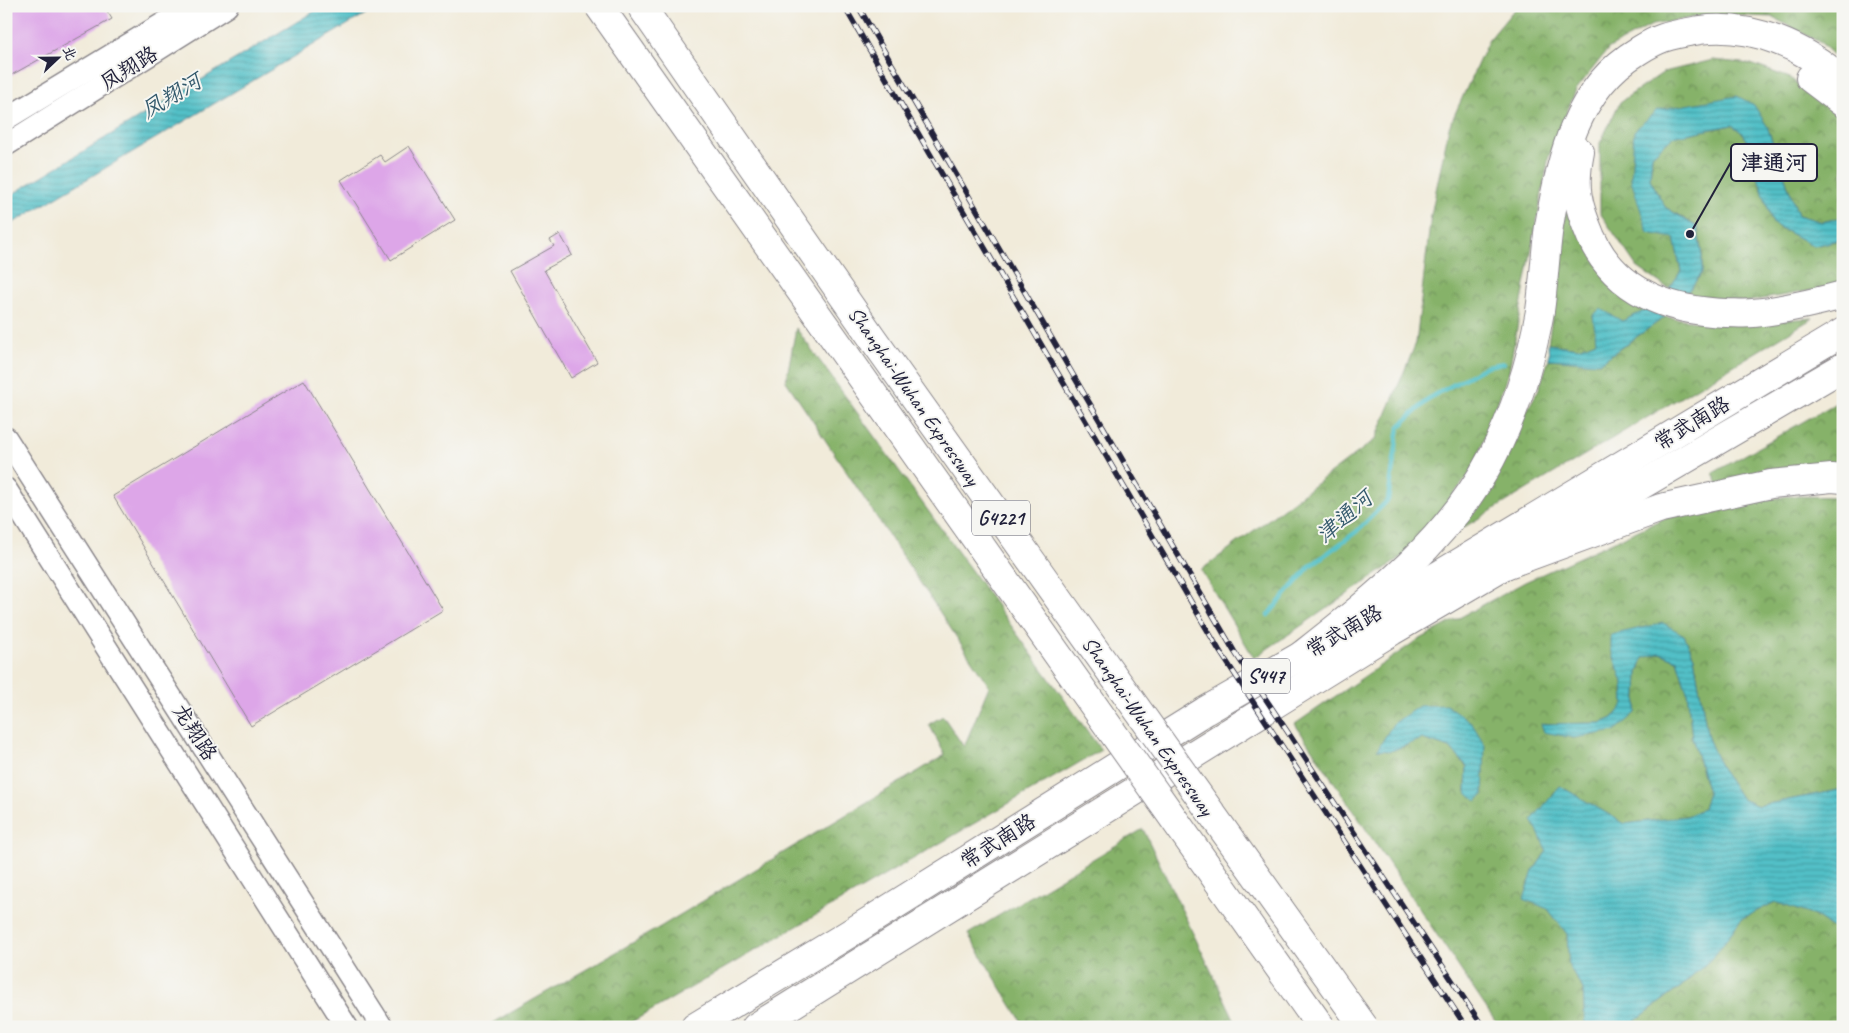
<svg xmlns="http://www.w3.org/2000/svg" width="1849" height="1033" viewBox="0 0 1849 1033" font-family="Caveat,'LXGW WenKai TC',sans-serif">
<defs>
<pattern id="forest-crowns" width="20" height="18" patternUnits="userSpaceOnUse" patternTransform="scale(1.25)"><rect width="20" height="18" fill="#86b269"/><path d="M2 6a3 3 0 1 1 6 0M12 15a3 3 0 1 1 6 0" fill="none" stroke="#6d9058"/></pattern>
<pattern id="water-rules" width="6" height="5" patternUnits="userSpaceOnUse" patternTransform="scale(1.25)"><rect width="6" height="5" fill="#52c0c7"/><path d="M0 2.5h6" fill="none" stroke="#449ca3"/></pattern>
</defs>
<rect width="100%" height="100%" fill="#f6f6f2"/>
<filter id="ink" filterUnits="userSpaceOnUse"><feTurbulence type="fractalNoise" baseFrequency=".02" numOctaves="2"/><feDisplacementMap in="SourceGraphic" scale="10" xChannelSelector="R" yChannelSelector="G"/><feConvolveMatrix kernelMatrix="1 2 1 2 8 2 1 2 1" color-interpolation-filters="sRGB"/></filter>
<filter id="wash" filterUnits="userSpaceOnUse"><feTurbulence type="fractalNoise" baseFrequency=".0096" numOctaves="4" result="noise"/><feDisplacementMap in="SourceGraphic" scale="20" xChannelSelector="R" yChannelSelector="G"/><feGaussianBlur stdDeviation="1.12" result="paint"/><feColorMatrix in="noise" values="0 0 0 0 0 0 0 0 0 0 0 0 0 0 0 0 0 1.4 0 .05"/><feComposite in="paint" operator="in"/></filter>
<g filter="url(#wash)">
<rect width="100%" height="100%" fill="#f1ebda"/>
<g fill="url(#forest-crowns)" stroke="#546a52" fill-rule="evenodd">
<polygon points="1517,6 1843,6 1843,64 1821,43 1772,17 1714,14 1652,25 1609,48 1576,90 1549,156 1509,371 1473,470 1405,555 1254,658 1201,570 1376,439 1416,343 1431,215 1449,127 1488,41"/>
<polygon points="1713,60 1751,64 1790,78 1843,119 1843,217 1822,222 1798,215 1767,126 1657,110 1631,180 1674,238 1681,271 1669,289 1637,267 1600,213 1600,143 1620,102 1664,72"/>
<polygon points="1732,125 1744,134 1773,224 1814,246 1843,239 1843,285 1745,302 1686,294 1702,273 1702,256 1698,227 1665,207 1650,179 1652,155 1672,137"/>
<polygon points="1565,208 1573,208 1649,309 1623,321 1593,316 1597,341 1579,348 1548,344 1560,260"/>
<polygon points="1665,317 1722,324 1813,318 1456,532 1538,391 1549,359 1599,363"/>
<polygon points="796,328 1101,750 623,1027 486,1027 660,927 945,755 929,724 943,716 964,747 989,686 786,381"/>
<polygon points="1843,399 1843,467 1719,486 1713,473"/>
<path d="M1788,496l55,1v292l-85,17 -16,-7 -20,-29 -14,-32 -14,-81 -10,-22 -73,15 12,32 1,23 -11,13 -12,5 -60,1 33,14 62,-25 2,-40 5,-15 17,-5 17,7 10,31 5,46 16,55 -5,17 -16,7 -62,8 -65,-38 -11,14 -2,51 -14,20 15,38 19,25 2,32 14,23 2,38h-86l-204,-303 118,-81 112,-61 140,-64zM1471,722l-5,70 1,-25 -17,-19 -28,-9 -31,12 -13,-1z"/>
<polygon points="1143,829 1238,1027 1025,1027 968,934"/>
<polygon points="1775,902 1815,916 1843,935 1843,1027 1633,1027 1636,1020 1682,986 1715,955 1741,919"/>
</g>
<g fill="url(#water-rules)" stroke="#3a7181">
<polygon points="323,6 379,6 6,227 6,198"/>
<polygon points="1737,96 1754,105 1767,126 1798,215 1822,222 1843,217 1843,239 1814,246 1773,224 1744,134 1732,125 1672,137 1652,155 1650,179 1665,207 1697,227 1702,256 1702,273 1686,294 1669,289 1681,271 1674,238 1648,233 1631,180 1634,131 1657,110"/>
<polygon points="1601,309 1622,321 1649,309 1665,317 1599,363 1549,359 1548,344 1579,348 1596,341 1593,315"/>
<polygon points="1663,623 1684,635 1694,657 1708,738 1722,770 1742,799 1758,806 1843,789 1843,935 1815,916 1775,902 1741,919 1715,955 1682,986 1636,1020 1633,1027 1585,1027 1583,989 1569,966 1567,934 1548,909 1524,899 1533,871 1547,851 1532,820 1560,786 1625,824 1687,816 1703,809 1708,792 1692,737 1687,691 1677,660 1660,653 1643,658 1638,673 1636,713 1615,731 1574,738 1544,732 1541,724 1601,723 1613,718 1624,704 1623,682 1611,649 1611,635"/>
<polygon points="1446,705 1471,722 1485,745 1483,796 1476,801 1466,792 1467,766 1450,748 1422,739 1391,751 1377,750 1393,724 1419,706"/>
</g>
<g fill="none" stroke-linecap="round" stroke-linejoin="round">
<polyline stroke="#52c0c7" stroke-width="4.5" points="1268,615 1310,566 1356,532 1388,500 1399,427 1431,397 1487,366 1504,363"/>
</g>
<g id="blocks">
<g fill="#dda6e8">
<polygon points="6,6 104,6 112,19 6,78"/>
<polygon points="409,146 455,220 391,260 341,180 380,155 385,162"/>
<polygon points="560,234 572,255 544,270 597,362 571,378 510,271 554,246 550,240"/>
<polygon points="304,380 443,610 251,726 113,496"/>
</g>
</g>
</g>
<g filter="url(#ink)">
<use href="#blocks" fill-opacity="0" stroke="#8a868a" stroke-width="1"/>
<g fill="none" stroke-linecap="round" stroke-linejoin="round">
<defs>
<g id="tertiary">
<polyline points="6,119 192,6"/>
<polyline points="6,145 227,6"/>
<polyline points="6,438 382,1027"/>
<polyline points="6,489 347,1027"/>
</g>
<g id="primary">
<polyline points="695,1027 847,935 1205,711 1379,611 1843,332"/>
<polyline points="756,1027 1392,631 1843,367"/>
</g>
<g id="motorway">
<polyline points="1810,78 1843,103"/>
<path d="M1580,152c-7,35 -3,52 11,85 25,55 78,74 135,76 9,0 18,1 27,0 31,-3 60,-10 90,-18"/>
<polyline points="1497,568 1661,508 1771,484 1832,478 1843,479"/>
<path d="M1302,655c71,-56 146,-114 189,-196 24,-46 40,-97 49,-148 4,-28 5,-57 9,-85 11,-66 27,-138 89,-175 8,-5 16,-10 25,-13 12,-4 25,-6 37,-8 51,-7 106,17 143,51"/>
</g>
</defs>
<use href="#tertiary" stroke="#8a868a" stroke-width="24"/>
<use href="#primary" stroke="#8a868a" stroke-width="30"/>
<use href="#motorway" stroke="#8a868a" stroke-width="30"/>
<use href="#tertiary" stroke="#fff" stroke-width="21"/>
<use href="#primary" stroke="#fff" stroke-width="28"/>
<use href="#motorway" stroke="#fff" stroke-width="28"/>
<defs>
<g id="rail">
<polyline points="844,6 1219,650 1466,1027"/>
<polyline points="858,6 1234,651 1483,1027"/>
</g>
</defs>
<use href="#rail" stroke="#22223b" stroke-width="5.5"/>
<use href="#rail" stroke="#f6f6f2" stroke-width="4" stroke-dasharray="11" stroke-linecap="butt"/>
<defs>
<g id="motorway-bridge">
<polyline points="599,6 1321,1027"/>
<polyline points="641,6 873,339 1364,1027"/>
</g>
</defs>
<use href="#motorway-bridge" stroke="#8a868a" stroke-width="30" stroke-linecap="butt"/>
<use href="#motorway-bridge" stroke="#fff" stroke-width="28"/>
</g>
</g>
<g text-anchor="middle" stroke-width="4" stroke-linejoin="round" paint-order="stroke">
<g fill="#f6f6f2" stroke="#626272" stroke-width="1">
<rect x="972" y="500.5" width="58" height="35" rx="4"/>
<rect x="1242" y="658.5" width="48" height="35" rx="4"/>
</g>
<g font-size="20" font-weight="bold" fill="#22223b">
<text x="1001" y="525">G4221</text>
<text x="1266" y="683">S447</text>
</g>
<g font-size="21" fill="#22223b" stroke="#f6f6f2">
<text transform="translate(129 68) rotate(-32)" y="7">凤翔路</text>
<text transform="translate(914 396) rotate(55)" y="7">Shanghai-Wuhan Expressway</text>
<text transform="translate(1692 423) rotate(-31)" y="7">常武南路</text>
<text transform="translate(1344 631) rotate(-30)" y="7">常武南路</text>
<text transform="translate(1148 726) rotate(55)" y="7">Shanghai-Wuhan Expressway</text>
<text transform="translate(195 732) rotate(57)" y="7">龙翔路</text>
<text transform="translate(998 841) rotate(-32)" y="7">常武南路</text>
</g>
<g font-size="22" font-style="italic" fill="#33596c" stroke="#f6f6f2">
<text transform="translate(171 95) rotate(-31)" y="8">凤翔河</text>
<text transform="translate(1344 516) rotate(-41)" y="8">津通河</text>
</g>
</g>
<path fill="none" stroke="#22223b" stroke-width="2" d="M1690 234L1731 162"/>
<circle fill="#22223b" stroke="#f6f6f2" stroke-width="2" cx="1690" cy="234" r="5"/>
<rect fill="#f6f6f2" stroke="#22223b" stroke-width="2" x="1731" y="144" width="86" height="37" rx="5"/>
<g font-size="22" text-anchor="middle" font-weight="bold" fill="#22223b">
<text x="1774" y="170">津通河</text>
</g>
<rect width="1849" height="1033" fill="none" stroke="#f6f6f2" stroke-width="25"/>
<g transform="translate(58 58) rotate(68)" stroke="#f6f6f2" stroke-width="4" paint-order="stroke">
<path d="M0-4L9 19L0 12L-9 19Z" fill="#22223b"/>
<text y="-8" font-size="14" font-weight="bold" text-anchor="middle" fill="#22223b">北</text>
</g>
</svg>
